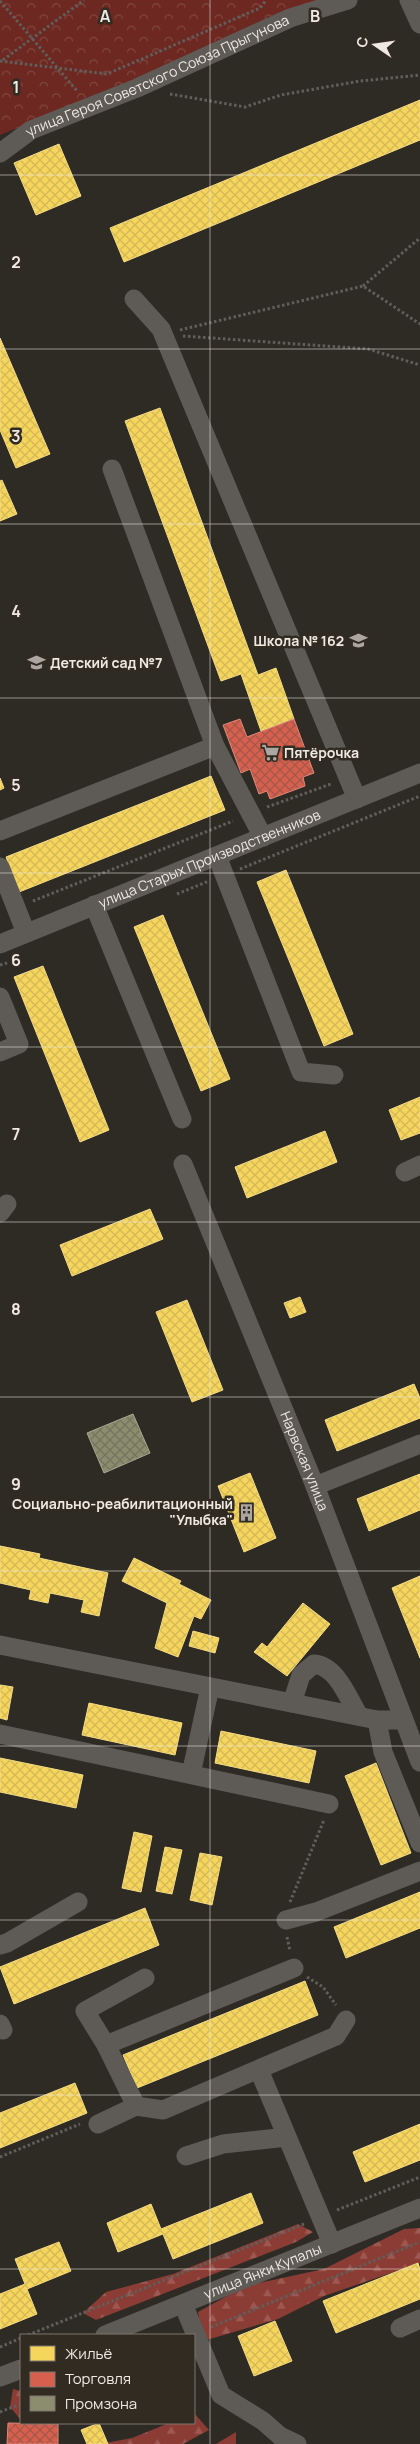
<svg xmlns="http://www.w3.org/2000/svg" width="420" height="2444" viewBox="0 0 420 2444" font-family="Manrope,sans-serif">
<defs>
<pattern id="forest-firs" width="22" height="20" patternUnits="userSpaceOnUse" patternTransform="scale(1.25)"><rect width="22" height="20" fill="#8b3c34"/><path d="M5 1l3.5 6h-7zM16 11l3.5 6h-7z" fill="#9c5851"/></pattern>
<pattern id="park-crowns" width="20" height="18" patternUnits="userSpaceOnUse" patternTransform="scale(1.25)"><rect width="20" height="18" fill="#6c2821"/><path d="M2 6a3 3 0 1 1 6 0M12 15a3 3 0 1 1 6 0" fill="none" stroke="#814741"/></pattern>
<pattern id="homes-cross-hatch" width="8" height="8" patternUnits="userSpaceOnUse" patternTransform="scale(1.25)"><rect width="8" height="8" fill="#f6d55c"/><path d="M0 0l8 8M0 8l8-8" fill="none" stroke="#d3b857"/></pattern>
<pattern id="shops-cross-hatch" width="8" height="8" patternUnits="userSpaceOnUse" patternTransform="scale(1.25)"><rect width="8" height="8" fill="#d6604d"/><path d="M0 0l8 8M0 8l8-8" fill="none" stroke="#a4574a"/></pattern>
<pattern id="industry-cross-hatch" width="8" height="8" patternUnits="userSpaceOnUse" patternTransform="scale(1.25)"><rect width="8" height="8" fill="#8c8c6e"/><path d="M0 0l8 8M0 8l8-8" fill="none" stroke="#74745f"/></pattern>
</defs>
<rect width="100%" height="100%" fill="#2e2a24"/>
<g fill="url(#forest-firs)">
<polygon points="298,2224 313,2232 296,2242 96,2320 83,2313 106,2292 173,2274"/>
<polygon points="420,2228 420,2263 324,2296 278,2319 203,2341 198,2312 245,2286 324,2269 404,2229"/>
<polygon points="13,2389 21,2391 21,2420 10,2407"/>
<polygon points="194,2413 209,2430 183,2444 100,2444 132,2438 169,2423 194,2423"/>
<polygon points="236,2432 236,2444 216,2444"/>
</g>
<polygon fill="url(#park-crowns)" points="0,0 333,0 0,135"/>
<g fill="url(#homes-cross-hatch)" stroke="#f4db84">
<polygon points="420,100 420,140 124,262 110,228"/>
<polygon points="59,144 81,196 36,215 14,163"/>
<polygon points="0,338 50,454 16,468 0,430"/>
<polygon points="160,408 258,675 276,668 294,719 261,731 241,674 221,681 125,421"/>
<polygon points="2,480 17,514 0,521 0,481"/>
<polygon points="211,776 225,810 19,892 6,857"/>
<polygon points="0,778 4,788 0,790"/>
<polygon points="286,870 353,1034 324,1046 257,882"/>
<polygon points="163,915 230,1079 201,1091 134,927"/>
<polygon points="43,966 109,1130 80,1142 14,977"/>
<polygon points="420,1097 420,1133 401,1140 389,1110"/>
<polygon points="325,1131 337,1162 247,1198 235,1167"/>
<polygon points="150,1209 163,1239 72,1276 60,1245"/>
<polygon points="300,1297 306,1312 290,1318 284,1303"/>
<polygon points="187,1300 223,1390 192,1402 156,1312"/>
<polygon points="414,1384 420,1398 420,1418 337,1451 325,1420"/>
<polygon points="250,1473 276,1538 244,1552 218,1486"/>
<polygon points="420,1474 420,1510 369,1531 357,1499"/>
<polygon points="0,1546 40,1554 39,1558 108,1573 99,1616 81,1612 84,1600 50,1593 48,1603 29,1599 31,1590 0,1583"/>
<polygon points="134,1558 181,1581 179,1584 211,1600 201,1619 194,1616 178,1657 155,1648 167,1603 122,1581"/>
<polygon points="420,1576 420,1658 392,1588"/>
<polygon points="303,1603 330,1624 287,1676 254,1652 262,1643 267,1647"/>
<polygon points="193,1631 219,1638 215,1653 189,1646"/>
<polygon points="0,1685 13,1687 7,1720 0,1718"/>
<polygon points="89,1703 182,1723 175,1755 82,1735"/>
<polygon points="221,1731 316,1751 309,1783 215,1763"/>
<polygon points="0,1758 83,1775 76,1808 0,1792"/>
<polygon points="376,1763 411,1853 381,1865 345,1776"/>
<polygon points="134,1832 152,1836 141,1892 122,1888"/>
<polygon points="165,1847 182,1850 172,1894 156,1891"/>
<polygon points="200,1853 222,1857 212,1905 190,1900"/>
<polygon points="420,1892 420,1928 346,1958 334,1927"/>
<polygon points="145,1908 159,1945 14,2004 0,1967"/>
<polygon points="305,1981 318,2015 137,2088 123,2055"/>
<polygon points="75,2083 87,2113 0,2148 0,2113"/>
<polygon points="420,2124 420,2160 365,2182 353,2152"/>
<polygon points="251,2193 263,2223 173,2259 163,2234 118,2252 107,2223 151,2204 161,2229"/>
<polygon points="59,2242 71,2271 27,2289 37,2314 0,2329 0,2294 25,2284 15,2259"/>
<polygon points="418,2263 420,2269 420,2299 336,2333 323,2301"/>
<polygon points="275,2321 292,2361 254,2376 238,2336"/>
<polygon points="99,2423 108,2444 87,2444 81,2430"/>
</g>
<g fill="url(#shops-cross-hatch)" stroke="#dd897a">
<polygon points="240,719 247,737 294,719 314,773 303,777 305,786 270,799 267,791 259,794 250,769 241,773 223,725"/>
<polygon points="8,2423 58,2424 58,2444 7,2444"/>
</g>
<polygon fill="url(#industry-cross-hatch)" stroke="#a9a891" points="133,1414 150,1453 104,1473 87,1433"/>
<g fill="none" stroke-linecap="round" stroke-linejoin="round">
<g stroke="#615f5b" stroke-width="3" stroke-dasharray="2.5 2.5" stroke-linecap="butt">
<polyline points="0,1 78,92"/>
<polyline points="3,60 84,0"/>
<polyline points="0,61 107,74 260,8 266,0"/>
<polyline points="170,94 245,107 281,95 360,81 420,75"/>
<polyline points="363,286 420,238"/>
<polyline points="180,330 363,286 420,324"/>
<polyline points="183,336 368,349 420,365"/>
<polyline points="267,807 331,784"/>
<polyline points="240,869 420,796"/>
<polyline points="177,894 209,881"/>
<polyline points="33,901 233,821"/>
<polyline points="0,965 7,963"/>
<polyline points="290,1902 324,1820"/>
<polyline points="287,1937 290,1951"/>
<polyline points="307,1977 323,1987 336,2005"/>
<polyline points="0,2157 80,2124"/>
<polyline points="337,2210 420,2177"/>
<polyline points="211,2327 420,2242"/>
<polyline points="28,2335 304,2224"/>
<polyline points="0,2347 21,2338"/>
<polyline points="0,2412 21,2404"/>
</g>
<g stroke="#5e5a55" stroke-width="19">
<polyline points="409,0 420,24"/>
<path id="s1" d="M0,153l31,-23 106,-42 153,-70 58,-18"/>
<polyline points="134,299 161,329 357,799"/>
<polyline points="112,469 215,746 263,837"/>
<polyline points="0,831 215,746"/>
<polyline points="217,856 301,1072 334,1075"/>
<polyline points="0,867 26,933"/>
<polyline points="94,905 182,1119"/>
<path id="s2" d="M0,944l420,-171"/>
<polyline points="0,997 19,1044 0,1052"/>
<path id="s3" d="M183,1164l132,322 105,276"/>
<polyline points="405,1172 420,1165"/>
<polyline points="0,1213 7,1204"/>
<polyline points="315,1486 420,1444"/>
<polyline points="0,1645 377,1720 403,1720"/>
<path d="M292,1703l9,-28 13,-11c23,2 34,34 45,52"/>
<polyline points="377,1720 383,1752 420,1843"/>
<polyline points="0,1734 329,1804"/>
<polyline points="191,1774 210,1687"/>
<polyline points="286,1920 316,1912 420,1871"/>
<polyline points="0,1945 7,1943 78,1902"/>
<polyline points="0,2024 3,2030"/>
<polyline points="106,2045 294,1968"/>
<polyline points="259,2070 332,2244"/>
<polyline points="136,2106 106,2045 85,2011 145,1978"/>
<polyline points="98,2124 136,2106 163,2110 336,2036 346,2020"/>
<polyline points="186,2156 223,2144 287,2137"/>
<polyline points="183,2304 221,2395 263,2421 280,2436 297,2444"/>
<polyline points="400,2328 420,2319"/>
<path id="s4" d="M105,2335l315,-127"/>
<polyline points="0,2377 21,2369"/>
</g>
</g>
<path fill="none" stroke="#eee9e3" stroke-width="1" stroke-opacity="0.55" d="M210,0v2444M0,175h420M0,349h420M0,524h420M0,698h420M0,873h420M0,1047h420M0,1222h420M0,1397h420M0,1571h420M0,1746h420M0,1920h420M0,2095h420M0,2269h420"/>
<defs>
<symbol id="school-bare" viewBox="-9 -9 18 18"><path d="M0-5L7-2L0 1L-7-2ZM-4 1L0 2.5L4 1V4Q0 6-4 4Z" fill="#aba6a0" stroke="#312b21" stroke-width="2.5" paint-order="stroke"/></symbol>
<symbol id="supermarket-bare" viewBox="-9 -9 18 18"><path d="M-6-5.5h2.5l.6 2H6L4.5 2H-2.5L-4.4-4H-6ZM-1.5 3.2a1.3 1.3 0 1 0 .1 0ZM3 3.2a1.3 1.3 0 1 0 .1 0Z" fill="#aba6a0" stroke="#312b21" stroke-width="2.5" paint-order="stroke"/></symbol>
<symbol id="building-bare" viewBox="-9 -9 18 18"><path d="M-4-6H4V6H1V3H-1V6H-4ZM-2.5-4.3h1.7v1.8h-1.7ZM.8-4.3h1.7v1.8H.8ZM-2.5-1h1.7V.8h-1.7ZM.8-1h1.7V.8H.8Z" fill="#aba6a0" stroke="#312b21" stroke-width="2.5" paint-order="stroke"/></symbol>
</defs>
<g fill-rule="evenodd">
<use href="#school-bare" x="346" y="628" width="25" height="25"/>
<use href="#school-bare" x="24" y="650" width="25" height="25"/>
<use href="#supermarket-bare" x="258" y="740" width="25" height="25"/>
<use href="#building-bare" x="234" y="1500" width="25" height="25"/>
</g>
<g text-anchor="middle" stroke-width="5" stroke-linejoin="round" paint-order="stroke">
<g font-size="14" fill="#eee9e3" stroke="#312b21">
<text dy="5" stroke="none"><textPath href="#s1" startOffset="176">улица Героя Советского Союза Прыгунова</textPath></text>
<text dy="5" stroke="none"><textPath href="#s2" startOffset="226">улица Старых Производственников</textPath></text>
<text dy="5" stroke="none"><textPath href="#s3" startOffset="321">Нарвская улица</textPath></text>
<text dy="5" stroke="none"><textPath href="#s4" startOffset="170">улица Янки Купалы</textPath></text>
</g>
<g font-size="14" font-weight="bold" fill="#eee9e3" stroke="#312b21" text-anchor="end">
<text x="344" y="646">Школа № 162</text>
<text x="50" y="668" text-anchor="start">Детский сад №7</text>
<text x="284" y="758" text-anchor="start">Пятёрочка</text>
<text x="233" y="1509">Социально-реабилитационный<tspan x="233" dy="16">"Улыбка"</tspan></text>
</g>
</g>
<g font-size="16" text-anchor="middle" font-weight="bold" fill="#eee9e3" stroke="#312b21" stroke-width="5" stroke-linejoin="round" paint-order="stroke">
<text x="105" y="22">A</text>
<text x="315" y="22">B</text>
<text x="16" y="93">1</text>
<text x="16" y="268">2</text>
<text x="16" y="442">3</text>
<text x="16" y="617">4</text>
<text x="16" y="791">5</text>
<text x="16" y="966">6</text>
<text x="16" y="1140">7</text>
<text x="16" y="1315">8</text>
<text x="16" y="1490">9</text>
</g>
<rect x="20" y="2334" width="175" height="90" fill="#312b21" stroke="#7d776f"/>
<rect x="30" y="2346" width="25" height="15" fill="#f6d55c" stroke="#7d776f"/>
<text x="65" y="2359" font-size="15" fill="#eee9e3">Жильё</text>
<rect x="30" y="2372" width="25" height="15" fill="#d6604d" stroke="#7d776f"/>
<text x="65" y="2384" font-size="15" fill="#eee9e3">Торговля</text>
<rect x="30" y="2396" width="25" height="15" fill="#8c8c6e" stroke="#7d776f"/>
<text x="65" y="2409" font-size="15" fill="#eee9e3">Промзона</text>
<g transform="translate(375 45) rotate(283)" stroke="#312b21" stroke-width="4" paint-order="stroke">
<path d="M0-4L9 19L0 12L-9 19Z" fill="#eee9e3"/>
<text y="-8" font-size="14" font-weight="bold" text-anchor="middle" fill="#eee9e3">С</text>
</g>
</svg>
